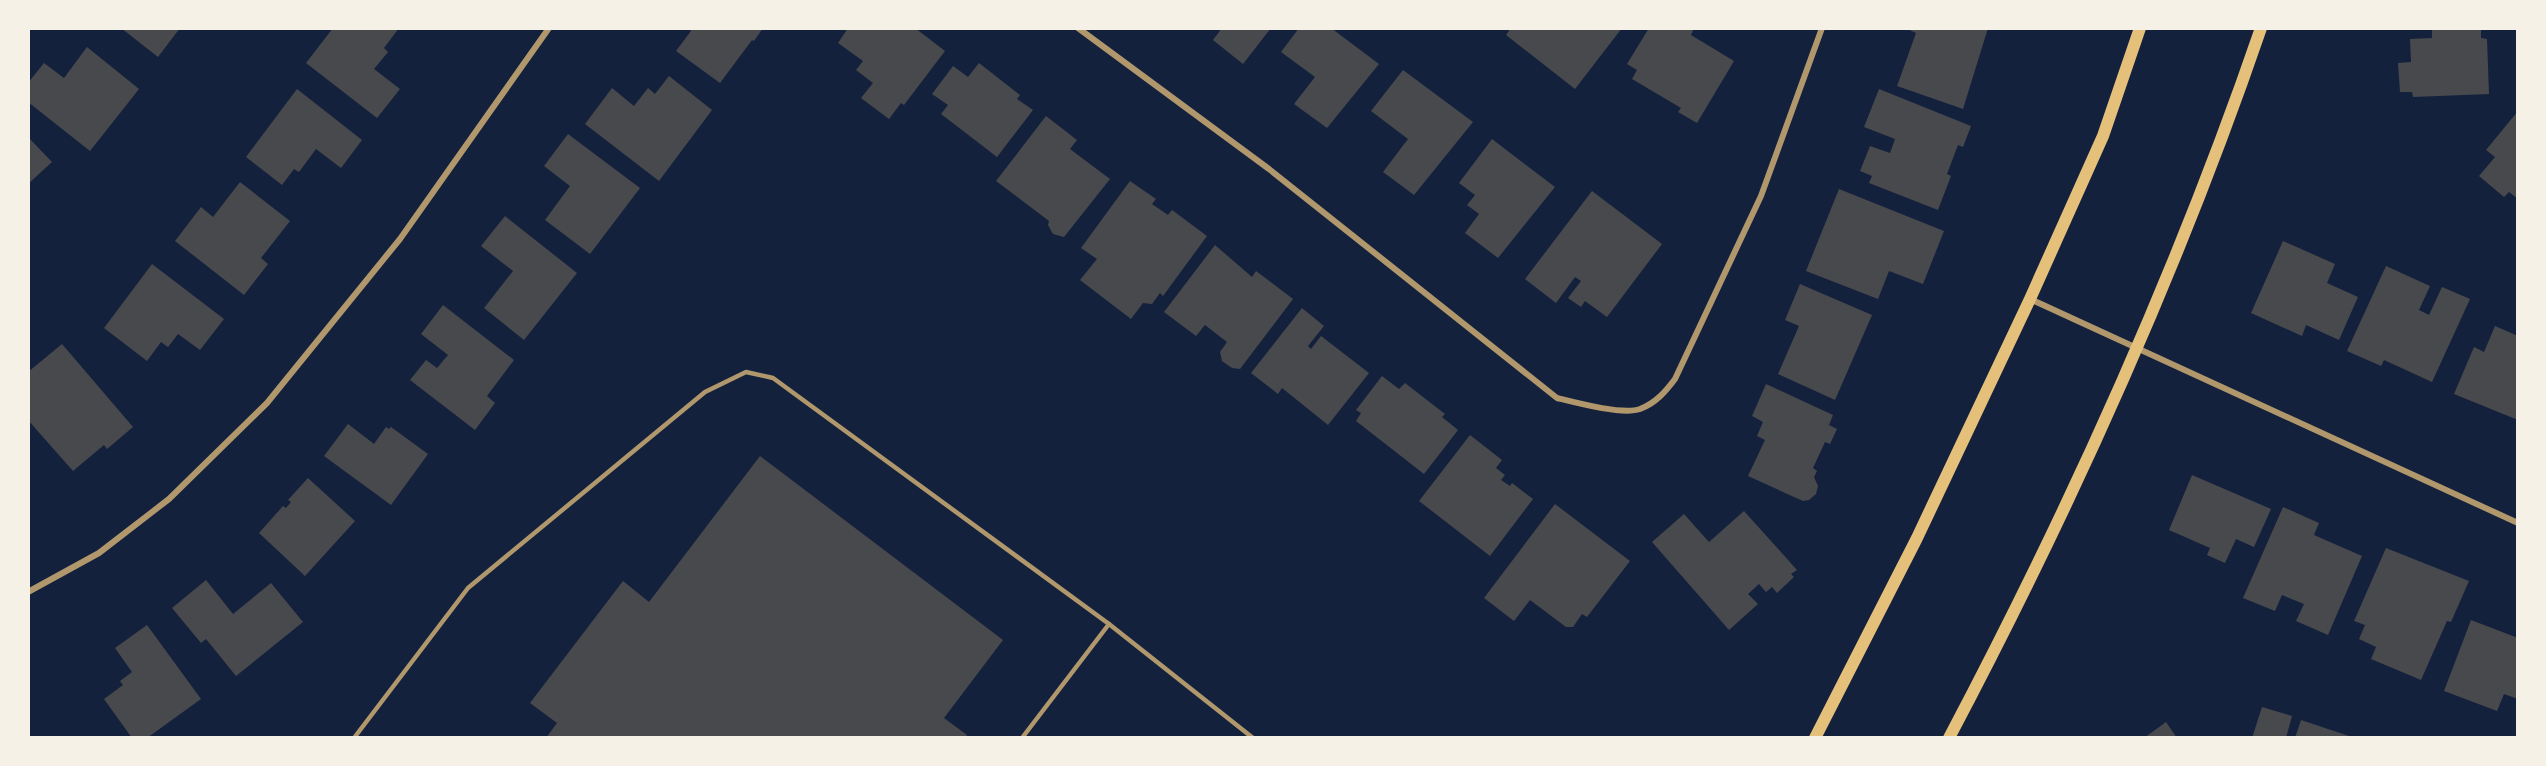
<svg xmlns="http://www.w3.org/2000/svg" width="2546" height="766" viewBox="0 0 2546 766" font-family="'Public Sans',sans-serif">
<rect width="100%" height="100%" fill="#14213d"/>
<g fill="#48494c">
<polygon points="121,28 180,28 158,57"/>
<polygon points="333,28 399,28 384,48 388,52 374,69 400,89 377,118 306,63"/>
<polygon points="688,28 763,28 754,41 752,40 720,83 676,51 691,31"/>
<polygon points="848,28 915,28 945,51 904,105 901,103 889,119 861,98 873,83 856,70 863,61 838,43"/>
<polygon points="1222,28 1271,28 1243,64 1213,40"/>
<polygon points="1299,28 1331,28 1379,64 1327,128 1294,104 1315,77 1281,52"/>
<polygon points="1511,28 1622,28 1575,89 1506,35"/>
<polygon points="1649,28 1694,28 1691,35 1734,61 1697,123 1678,112 1681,108 1632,79 1637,70 1627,64"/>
<polygon points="1905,28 1988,28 1963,109 1897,86 1916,33"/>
<polygon points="2432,28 2481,28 2481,38 2487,39 2489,94 2413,97 2412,92 2400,92 2398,63 2411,62 2410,39 2432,38"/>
<polygon points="87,47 139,89 90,151 28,102 28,83 44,63 64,78"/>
<polygon points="979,63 1020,95 1017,99 1033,110 997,157 941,114 948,105 932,94 953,66 968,77"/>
<polygon points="1403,70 1473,122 1414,195 1383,172 1408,139 1371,111"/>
<polygon points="669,76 712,110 659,181 585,124 612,88 634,106 648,88 655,94"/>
<polygon points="297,89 362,140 341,168 316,149 299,172 294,169 282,185 246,157"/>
<polygon points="1879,89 1971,126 1963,147 1958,145 1947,174 1951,176 1938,210 1869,183 1872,176 1860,171 1870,146 1890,153 1895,139 1864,127"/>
<polygon points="2518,111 2518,199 2509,192 2504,197 2479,176 2495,157 2486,150"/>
<polygon points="1046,116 1077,140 1070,149 1110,179 1064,237 1053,234 1048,225 1049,221 996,181"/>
<polygon points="568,134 640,188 590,254 545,220 570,186 544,166"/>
<polygon points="28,137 52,162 28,184"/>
<polygon points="1492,139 1555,187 1498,258 1465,233 1479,214 1467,205 1475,195 1459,183"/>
<polygon points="1130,181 1156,199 1152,204 1168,215 1172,210 1207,236 1163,296 1160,293 1152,304 1143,303 1131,319 1080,280 1097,259 1081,248"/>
<polygon points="240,182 290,221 261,258 268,264 244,295 175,241 201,207 213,217"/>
<polygon points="1839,189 1944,231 1923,284 1889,271 1878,299 1806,271"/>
<polygon points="1592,191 1662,244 1607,317 1585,301 1581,307 1568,298 1581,281 1575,277 1556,303 1525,279"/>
<polygon points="505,216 577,273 524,340 484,308 513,271 481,246"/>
<polygon points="2283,241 2335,264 2327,283 2358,297 2339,340 2306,325 2302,336 2251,313"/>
<polygon points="1215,245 1252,277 1256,271 1293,299 1240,369 1232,368 1222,361 1220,352 1227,342 1205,325 1196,336 1164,312"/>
<polygon points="152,264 224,319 200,350 178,334 168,347 161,342 147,361 104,328"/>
<polygon points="2386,266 2430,286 2419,310 2429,315 2442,287 2470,299 2432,382 2384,360 2381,366 2347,351"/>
<polygon points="1800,284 1872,315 1835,400 1778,374 1799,326 1785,320"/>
<polygon points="443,305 514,360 487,396 495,403 475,430 410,380 426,360 437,368 448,355 421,334"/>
<polygon points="1302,308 1324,326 1308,346 1311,349 1321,336 1369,373 1328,425 1282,388 1278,394 1251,373"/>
<polygon points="2495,326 2518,336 2518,420 2454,394 2474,347 2484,352"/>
<polygon points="62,344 133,427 107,449 104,445 73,471 28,420 28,372"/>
<polygon points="1382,376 1399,389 1405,383 1445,414 1442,417 1458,430 1424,474 1356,421 1361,413 1356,410"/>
<polygon points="1766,384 1833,415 1829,425 1837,429 1830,444 1825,442 1813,468 1817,471 1814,477 1818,486 1816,494 1809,500 1803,501 1748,476 1765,440 1757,436 1763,422 1752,416"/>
<polygon points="348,424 374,444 386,427 389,429 391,427 428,454 391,505 324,456"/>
<polygon points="1470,435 1502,460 1496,468 1505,475 1501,480 1510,486 1512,483 1533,499 1490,556 1419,501"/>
<polygon points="760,456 1003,640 944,718 967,735 965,738 546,738 557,723 530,703 623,581 649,602"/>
<polygon points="2192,475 2271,509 2254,547 2236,539 2225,563 2207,555 2210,548 2169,530"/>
<polygon points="308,478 355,521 305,576 259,533 283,506 286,508 291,502 288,500"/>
<polygon points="1555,504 1630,561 1587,617 1582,614 1573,627 1566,627 1530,600 1514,621 1484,598"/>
<polygon points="2283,507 2319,523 2314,535 2362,556 2328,635 2296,621 2304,604 2282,595 2275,611 2243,598"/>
<polygon points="1744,511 1797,570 1791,574 1794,577 1777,593 1772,587 1766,592 1759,584 1748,594 1758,604 1729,630 1652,542 1684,514 1709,542"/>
<polygon points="2386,548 2469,581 2451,622 2447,621 2421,680 2371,659 2376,647 2359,639 2365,625 2354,621"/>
<polygon points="206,580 233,614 271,583 303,622 236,676 206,639 201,643 172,608"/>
<polygon points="2471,620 2518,638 2518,699 2504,694 2497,711 2444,691"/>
<polygon points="147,625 201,699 147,738 132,738 104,699 123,685 120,681 132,672 115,648"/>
<polygon points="2262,707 2292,716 2286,738 2252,738"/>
<polygon points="2301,720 2349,736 2348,738 2295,738"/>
<polygon points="2166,722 2177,738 2144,738"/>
</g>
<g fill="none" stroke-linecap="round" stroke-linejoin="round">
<g stroke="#b1986c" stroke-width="4.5">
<polyline points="354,738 468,588 705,392 746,372 773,378 1109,624 1253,738"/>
<polyline points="1022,738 1109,624"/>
</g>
<g stroke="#b1986c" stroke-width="6">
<path d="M1078,28l191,141 288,229c20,5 65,17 83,11 16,-6 26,-18 35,-30l86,-183 61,-168"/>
<polyline points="2030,299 2518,523"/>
<polyline points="28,592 99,553 169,499 267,403 400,239 549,28"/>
</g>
<g stroke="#e5c07b" stroke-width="12">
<polyline points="1815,738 1917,538 2030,299 2103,136 2140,28"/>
<path d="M1949,738c121,-229 228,-465 312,-710"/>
</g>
</g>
<rect width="2546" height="766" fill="none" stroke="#f6f1e7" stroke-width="60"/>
</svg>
